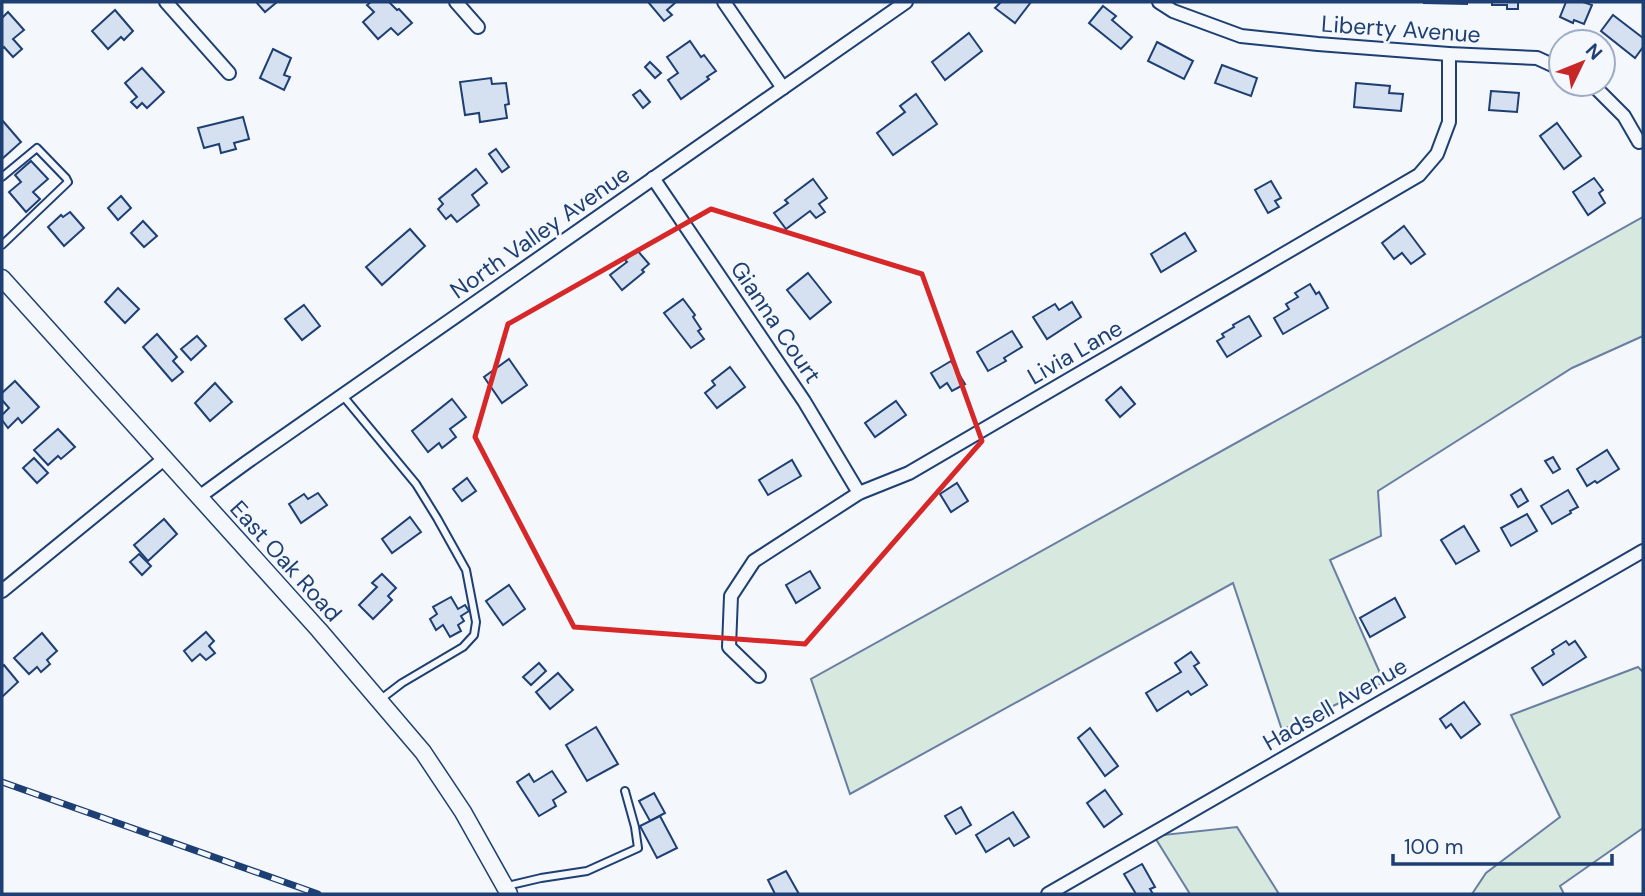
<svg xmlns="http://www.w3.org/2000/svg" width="1645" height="896" viewBox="0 0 1645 896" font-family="'DM Sans',sans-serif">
<rect width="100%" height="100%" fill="#f4f7fb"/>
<g fill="#d7e8df" stroke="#687fa3" stroke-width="2">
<polygon points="1643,217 1643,336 1572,368 1378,491 1381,536 1330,560 1384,682 1282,730 1233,583 850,794 811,679"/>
<polygon points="1638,667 1643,672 1643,828 1560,886 1564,894 1472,894 1486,873 1560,817 1511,715"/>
<polygon points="1237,827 1279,894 1284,894 1190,894 1154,836"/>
</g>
<g fill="#d5e0f0" stroke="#1d3f73" stroke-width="2">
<polygon points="256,2 277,2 265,12"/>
<polygon points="371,2 389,2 397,10 399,9 412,23 398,35 391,28 378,39 363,22 374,12 367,5"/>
<polygon points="648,2 676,2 667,10 672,15 664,21"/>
<polygon points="1001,2 1031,2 1015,23 995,8"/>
<polygon points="1424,2 1467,2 1467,4 1424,3"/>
<polygon points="1492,2 1518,2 1518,9 1507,9 1507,5 1492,5"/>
<polygon points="1566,2 1583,2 1592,5 1584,24 1574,20 1573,23 1560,17"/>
<polygon points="1103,6 1116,16 1112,20 1132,37 1121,49 1089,23"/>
<polygon points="115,10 133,31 124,40 121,37 108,49 92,31"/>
<polygon points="8,12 24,30 13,39 22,49 13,57 4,47 2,49 2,18"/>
<polygon points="1613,15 1643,38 1643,47 1635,58 1601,31"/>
<polygon points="969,33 982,51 945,80 932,62"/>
<polygon points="690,41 701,57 704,55 716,71 707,77 709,79 681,99 668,80 678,73 667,57"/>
<polygon points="1157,42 1193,61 1184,79 1148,61"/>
<polygon points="273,49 291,58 284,75 290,77 284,90 260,78"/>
<polygon points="650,62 661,73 655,78 645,67"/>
<polygon points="1222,65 1257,78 1251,96 1215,83"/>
<polygon points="142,68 164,92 147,108 142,103 137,108 131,102 137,97 125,83"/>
<polygon points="491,78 492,84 506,83 509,104 505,105 507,118 480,122 479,113 465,115 460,82"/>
<polygon points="1356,83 1390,86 1389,93 1403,94 1401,111 1354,107"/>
<polygon points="640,90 650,102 643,108 633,95"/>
<polygon points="1491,91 1519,93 1517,112 1489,110"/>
<polygon points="916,94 937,124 893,155 877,133 905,112 900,106"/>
<polygon points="243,117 249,139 234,143 236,149 221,153 219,144 204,148 198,128"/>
<polygon points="2,120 21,142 2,159"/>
<polygon points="1557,123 1581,156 1564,169 1540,136"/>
<polygon points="496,149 509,167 502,172 489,154"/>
<polygon points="31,161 48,179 33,192 40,199 26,212 9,192 21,182 15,175"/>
<polygon points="476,169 487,183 472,195 479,205 457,222 451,215 446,219 438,209 443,204 439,199"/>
<polygon points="1594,178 1603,190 1599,193 1605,203 1588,215 1573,192"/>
<polygon points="813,179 827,198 819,204 825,212 816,218 810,211 786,229 774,213 788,203 785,200"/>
<polygon points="1271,181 1281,198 1275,201 1279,207 1268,213 1255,190"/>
<polygon points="121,196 131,208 118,220 108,208"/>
<polygon points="70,212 84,228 64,246 48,227 61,215 63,217"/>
<polygon points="143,221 157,236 144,247 131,233"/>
<polygon points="1404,226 1425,254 1411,264 1402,253 1394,259 1382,243"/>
<polygon points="410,229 425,246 382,285 366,267"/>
<polygon points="1185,233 1196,251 1161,272 1151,254"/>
<polygon points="637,250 649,264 642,270 644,272 622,290 610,275 627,262 625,260"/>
<polygon points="808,273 831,302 810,319 787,290"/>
<polygon points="1310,284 1316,294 1319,292 1328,308 1283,334 1274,318 1289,309 1286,304 1298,297 1295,293"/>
<polygon points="118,288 139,309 125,323 105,302"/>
<polygon points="683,299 695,315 693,317 701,329 698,331 704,339 691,348 664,313"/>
<polygon points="1072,302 1081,317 1047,339 1033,317 1055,304 1059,310"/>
<polygon points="304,305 320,326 302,340 285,319"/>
<polygon points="1249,316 1261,336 1227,357 1217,341 1224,337 1222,334 1234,327 1233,325"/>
<polygon points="1012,331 1022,347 1004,358 1006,361 988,371 977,352"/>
<polygon points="157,334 177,357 173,361 183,372 172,381 143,347"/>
<polygon points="197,336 206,346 191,360 181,349"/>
<polygon points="509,359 527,385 502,403 484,377"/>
<polygon points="951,361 965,384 952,391 947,383 940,388 931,373"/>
<polygon points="730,367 745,387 717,408 705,393 715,385 712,381"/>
<polygon points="15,381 39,407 22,423 18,418 8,428 2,420 2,415 9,408 2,400 2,393"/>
<polygon points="215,383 232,402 210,421 195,403"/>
<polygon points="1121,387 1135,404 1120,417 1106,400"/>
<polygon points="452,399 466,417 450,429 456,437 442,448 439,443 428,452 412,431"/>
<polygon points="896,401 906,415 875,437 865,423"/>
<polygon points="58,429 75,447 61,459 58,456 48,465 34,450"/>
<polygon points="1607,450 1619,469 1597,483 1595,481 1587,486 1577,469"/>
<polygon points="1553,457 1560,469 1553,473 1545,461"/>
<polygon points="34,458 48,473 37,483 23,468"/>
<polygon points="792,460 801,476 768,495 759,480"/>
<polygon points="467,478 476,491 462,501 453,489"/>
<polygon points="957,483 968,501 951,512 940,494"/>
<polygon points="1521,489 1528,501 1518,507 1511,495"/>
<polygon points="1568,490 1578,507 1570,511 1571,513 1552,524 1541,506"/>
<polygon points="318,493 327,505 301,523 289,504 304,494 308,499"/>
<polygon points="1527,514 1537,531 1511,546 1501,528"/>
<polygon points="410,517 421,532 392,553 382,539"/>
<polygon points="164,519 177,534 148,561 134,545"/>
<polygon points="1464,526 1479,551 1456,564 1441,540"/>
<polygon points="139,554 151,566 142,575 130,562"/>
<polygon points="810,571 820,588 796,603 786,585"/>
<polygon points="382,574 396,588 388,596 392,600 373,619 359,605 377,587 372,583"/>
<polygon points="509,585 525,609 503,625 486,601"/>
<polygon points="451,597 458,609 465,605 469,611 461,616 464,621 458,625 461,631 450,637 443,625 436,630 430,619 437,614 433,607"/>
<polygon points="1395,598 1405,617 1370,637 1360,618"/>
<polygon points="206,632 214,641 209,646 215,653 206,660 200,654 192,661 184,651"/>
<polygon points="42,633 57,651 47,660 50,664 41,672 37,667 29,674 14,658"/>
<polygon points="1566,641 1569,645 1575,641 1586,657 1543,685 1532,668 1554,654 1552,650"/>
<polygon points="1191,652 1199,663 1194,666 1207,685 1191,695 1188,691 1157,711 1146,693 1181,672 1175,663"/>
<polygon points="539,663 546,671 531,685 523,677"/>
<polygon points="4,665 18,682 2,697 2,667"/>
<polygon points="558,673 573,690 550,709 536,692"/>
<polygon points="1464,702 1480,724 1461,738 1451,724 1446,728 1440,719"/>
<polygon points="596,727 618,764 587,781 566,745"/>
<polygon points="1090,728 1118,766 1105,776 1078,738"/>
<polygon points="552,771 566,792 553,800 556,806 539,816 517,782 529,774 534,782"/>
<polygon points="1105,790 1122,814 1104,827 1087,803"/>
<polygon points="654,793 665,813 650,821 639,801"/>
<polygon points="961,807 971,825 956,834 945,816"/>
<polygon points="1013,812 1029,837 1014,846 1009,838 986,852 976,835"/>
<polygon points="660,816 677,848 657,858 640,826"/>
<polygon points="1142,864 1155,887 1150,889 1153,894 1136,894 1124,874"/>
<polygon points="786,871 799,894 775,894 768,880"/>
</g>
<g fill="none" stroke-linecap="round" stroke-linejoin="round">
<defs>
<g id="service">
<polyline points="2,177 37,148 66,178 68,182 2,245"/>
<polyline points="343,396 416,484 437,518 466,570 476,622 474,635 463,647 402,683 381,699"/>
<polyline points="507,886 541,878 587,871 638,848 635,827 625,791"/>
</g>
<g id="minor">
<polyline points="166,2 229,73"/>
<polyline points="456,2 478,27"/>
<polyline points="724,2 783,88"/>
<polyline points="1159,2 1173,11 1241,36 1318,44 1449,54 1537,58 1561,69"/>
<polyline points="1592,84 1624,116 1639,142"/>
<polyline points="653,178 804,401 859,493"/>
<polyline points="199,497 247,462 906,2"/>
<polyline points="2,591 164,459"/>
<polyline points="759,676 729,647 731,596 754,561 859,493 909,473 1419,175 1437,154 1449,122 1449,54"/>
<polyline points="1048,894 1643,551"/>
</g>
<polyline id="tertiary" points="2,278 319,630 423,752 463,812 509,894"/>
</defs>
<use href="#service" stroke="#1d3f73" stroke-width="10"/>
<use href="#minor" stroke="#1d3f73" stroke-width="16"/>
<use href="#tertiary" stroke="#1d3f73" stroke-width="19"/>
<use href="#service" stroke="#f4f7fb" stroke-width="6"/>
<use href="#minor" stroke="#f4f7fb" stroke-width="12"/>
<use href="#tertiary" stroke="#f4f7fb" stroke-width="16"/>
<defs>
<polyline id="rail" points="2,782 318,894"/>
</defs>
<use href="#rail" stroke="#1d3f73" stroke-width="7"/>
<use href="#rail" stroke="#f4f7fb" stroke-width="4.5" stroke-dasharray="13" stroke-linecap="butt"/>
</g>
<path fill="none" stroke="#d62828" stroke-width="5" stroke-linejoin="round" d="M711,209l211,65 60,167 -177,203 -231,-17 -99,-190 33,-113z"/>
<g text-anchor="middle" stroke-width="5" stroke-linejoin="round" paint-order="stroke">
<g font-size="23" fill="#1d3f73" stroke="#f4f7fb">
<text transform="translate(1401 29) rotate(4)" y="8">Liberty Avenue</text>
<text transform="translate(540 232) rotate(-35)" y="8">North Valley Avenue</text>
<text transform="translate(776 322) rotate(56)" y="8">Gianna Court</text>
<text transform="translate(1075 352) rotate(-30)" y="8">Livia Lane</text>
<text transform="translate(286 561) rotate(48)" y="8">East Oak Road</text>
<text transform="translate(1335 704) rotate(-30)" y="8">Hadsell Avenue</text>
</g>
</g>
<rect width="1645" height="896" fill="none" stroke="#1d3f73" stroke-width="7"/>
<g transform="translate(1582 63) rotate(47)"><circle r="33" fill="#f4f7fb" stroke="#9eadc5" stroke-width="2"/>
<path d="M0-5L12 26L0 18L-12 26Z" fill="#c62828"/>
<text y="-10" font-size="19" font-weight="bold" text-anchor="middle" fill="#1d3f73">N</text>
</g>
<path d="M1393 854v10h219v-10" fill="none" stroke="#1d3f73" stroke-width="3.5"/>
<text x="1404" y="854" font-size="21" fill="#1d3f73" stroke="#f4f7fb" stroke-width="5" paint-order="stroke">100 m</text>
</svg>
